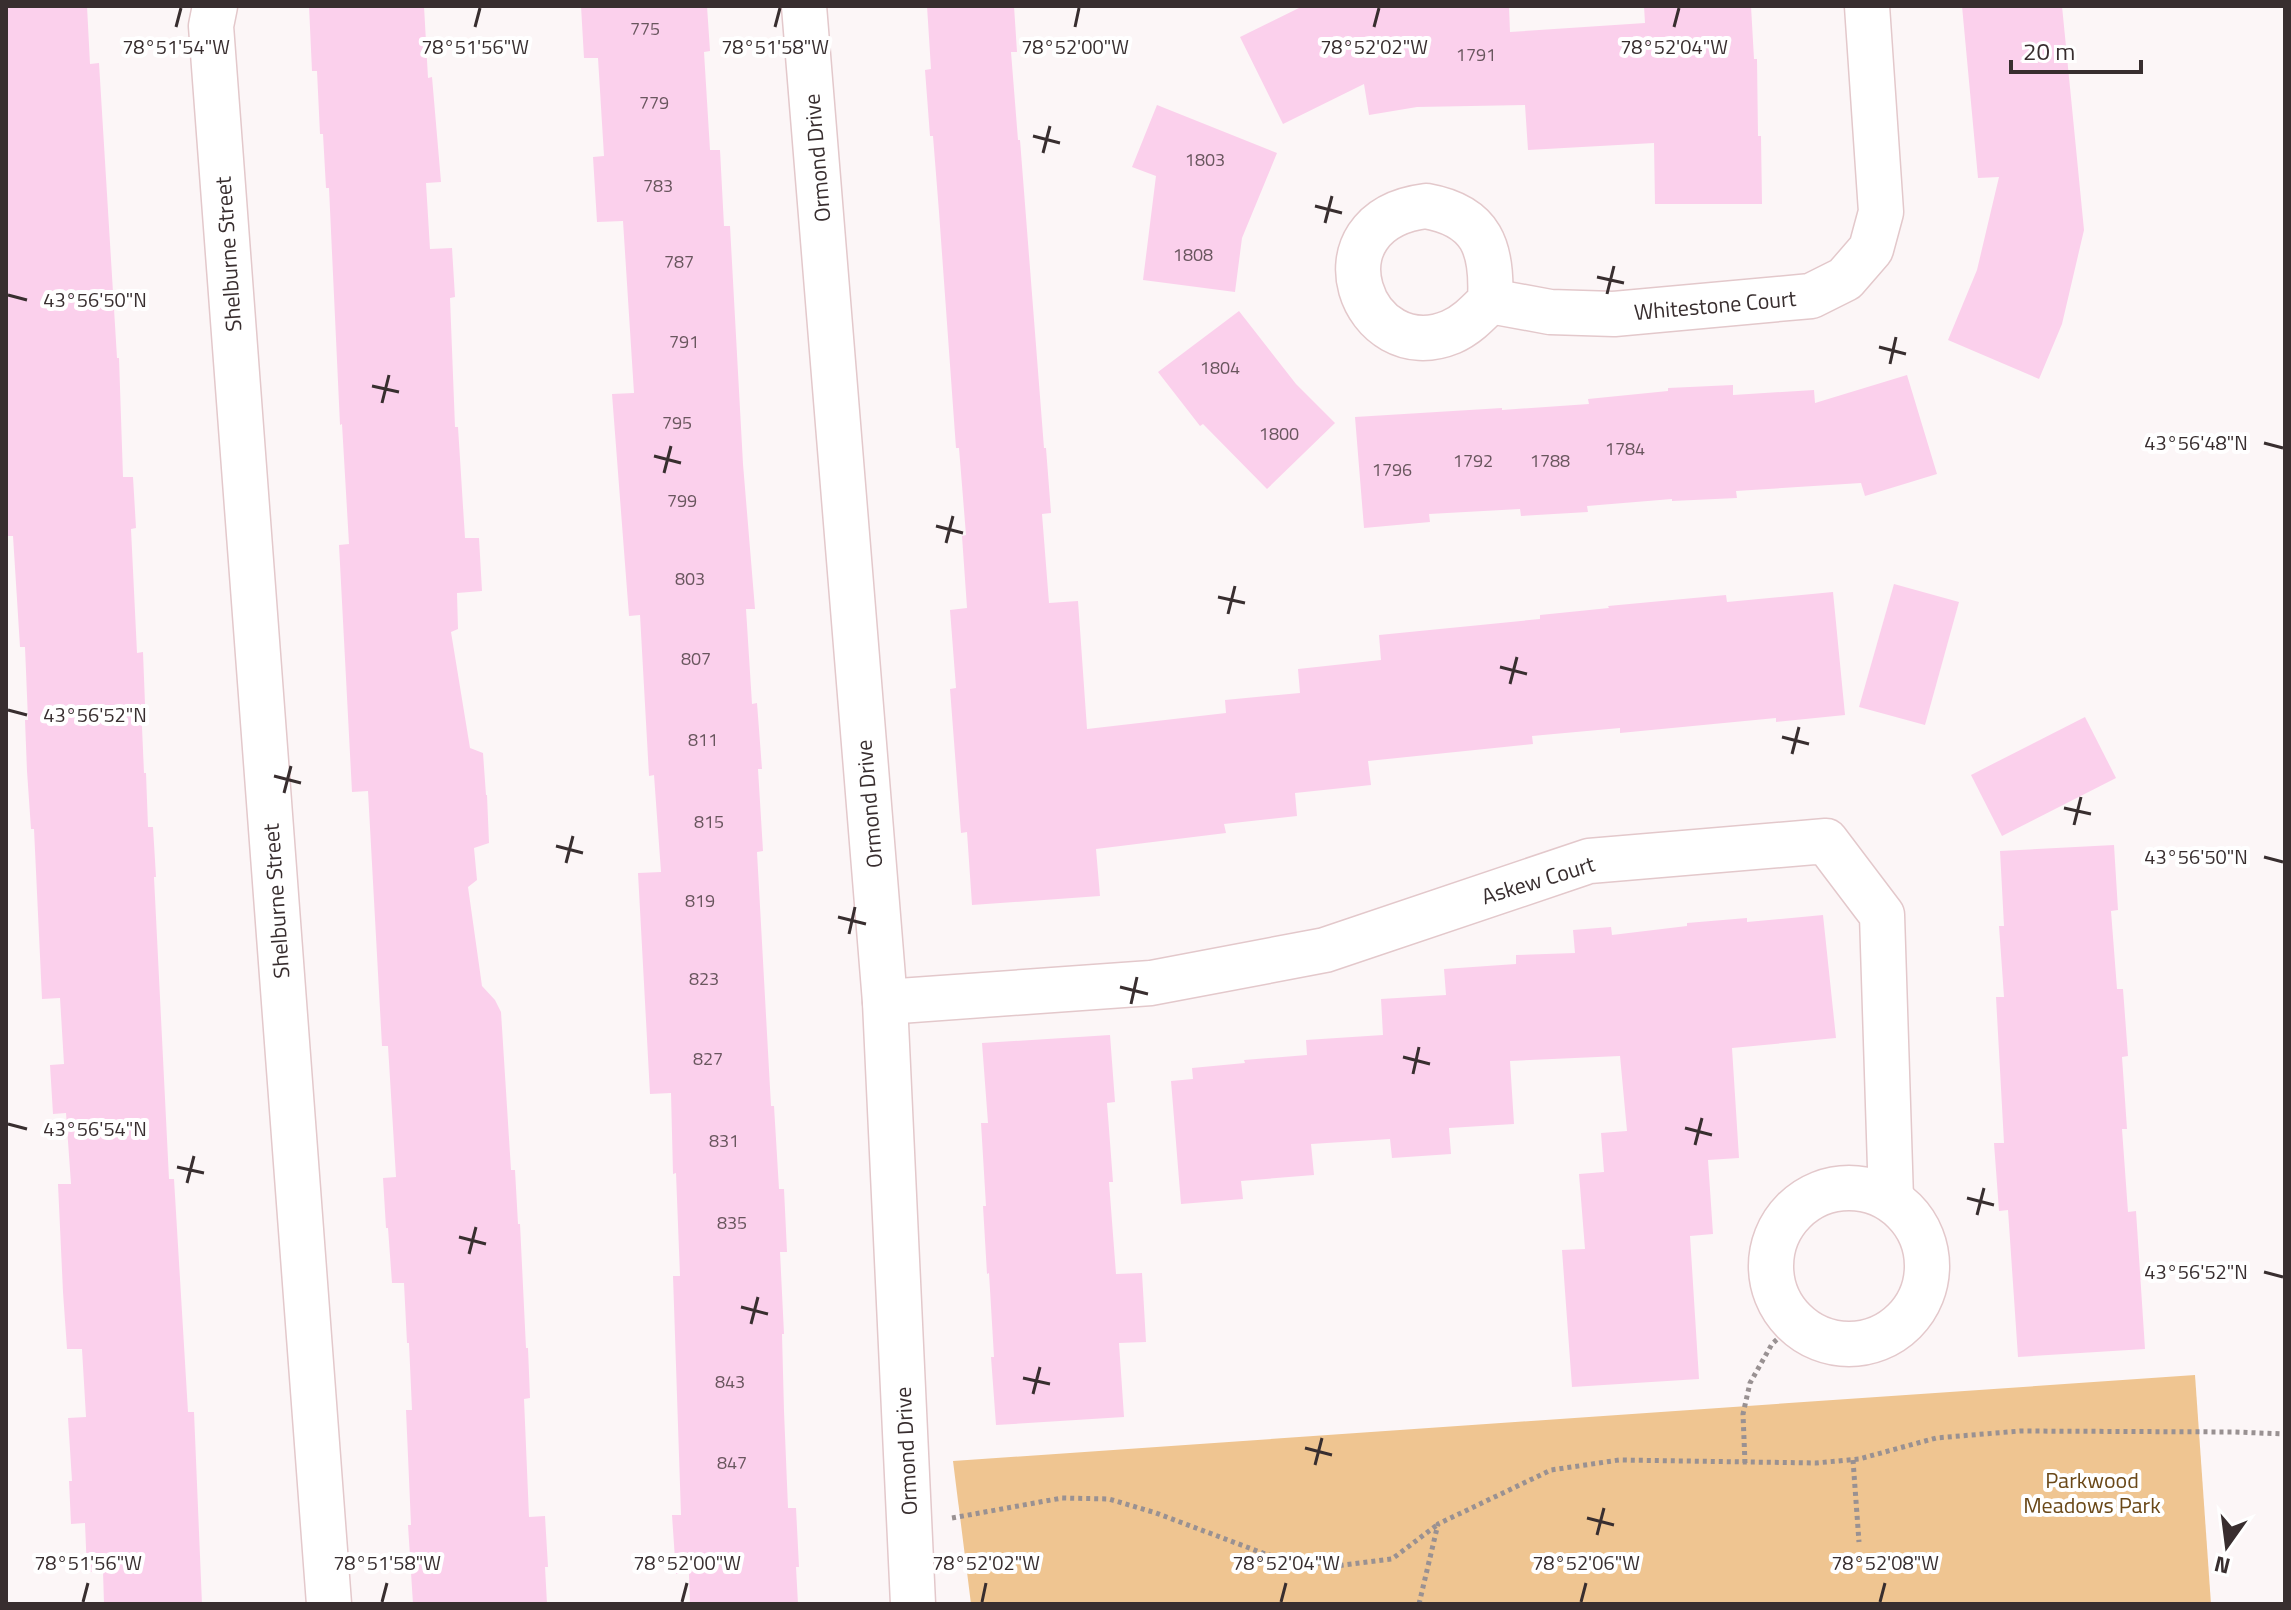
<svg xmlns="http://www.w3.org/2000/svg" width="2291" height="1610" viewBox="0 0 2291 1610" font-family="'Titillium Web',sans-serif">
<rect width="100%" height="100%" fill="#fcf6f7"/>
<polygon fill="#efc591" points="2195,1375 2211,1604 971,1604 953,1461"/>
<g fill="#fbd0ec">
<polygon points="6,6 87,6 90,64 99,63 115,325 117,358 119,358 123,477 133,477 136,528 131,529 137,653 143,652 145,704 141,704 144,773 146,773 148,827 153,827 156,877 154,877 169,1179 174,1179 188,1412 194,1412 202,1604 104,1604 103,1571 87,1572 85,1523 71,1524 69,1481 72,1481 68,1418 86,1417 82,1349 67,1349 63,1292 58,1184 71,1184 66,1113 53,1114 50,1065 64,1064 60,998 42,999 34,829 31,829 27,771 25,720 28,720 25,647 20,647 13,536 8,536 6,508"/>
<polygon points="309,6 424,6 428,78 432,77 441,182 426,183 430,249 452,248 455,297 450,298 455,427 458,427 465,538 479,538 482,591 457,593 458,629 451,632 470,748 483,753 486,795 487,795 489,843 474,848 477,880 468,887 482,986 495,1000 501,1012 511,1170 515,1170 518,1224 520,1224 526,1348 528,1348 530,1398 524,1399 529,1517 545,1516 548,1567 545,1567 547,1604 413,1604 408,1525 411,1525 406,1410 412,1410 409,1343 407,1343 404,1283 392,1283 388,1228 386,1228 383,1178 396,1177 388,1046 382,1046 368,791 352,792 339,545 349,544 342,424 340,425 329,188 326,188 323,134 320,134 317,71 312,71"/>
<polygon points="581,6 707,6 710,51 704,52 710,150 720,150 724,226 730,226 743,464 755,609 746,609 752,704 757,703 762,769 758,769 763,851 757,852 771,1106 774,1106 779,1189 784,1189 787,1252 780,1252 784,1334 782,1334 784,1411 788,1508 796,1508 799,1567 796,1567 798,1604 690,1604 689,1574 676,1574 672,1515 681,1515 673,1276 680,1276 676,1173 673,1174 671,1093 650,1094 638,873 661,872 654,775 649,776 640,615 629,616 612,394 634,393 623,221 597,222 593,157 604,156 598,58 584,58"/>
<polygon points="927,6 1014,6 1017,52 1011,52 1018,140 1020,140 1044,448 1046,448 1051,513 1042,514 1049,603 1078,601 1087,729 1226,713 1225,700 1300,693 1298,669 1381,660 1379,635 1540,619 1540,615 1609,608 1608,606 1726,595 1727,602 1833,592 1845,715 1776,722 1776,718 1620,733 1620,728 1532,736 1533,744 1368,761 1371,785 1295,793 1297,816 1224,824 1226,833 1096,849 1100,896 972,905 967,832 961,833 950,689 956,688 950,610 967,608 962,536 966,535 959,448 956,448 939,212 933,136 930,136 925,70 931,69"/>
<polygon points="1303,6 1509,6 1510,32 1645,23 1644,6 1751,6 1754,59 1757,59 1758,136 1761,136 1762,204 1655,204 1654,143 1528,150 1525,105 1417,107 1369,115 1364,84 1283,124 1240,37"/>
<polygon points="1962,6 2062,6 2084,230 2062,324 2039,379 1948,340 1977,270 1999,177 1978,178"/>
<polygon points="1157,105 1277,153 1242,238 1235,292 1143,280 1156,176 1132,167"/>
<polygon points="1239,311 1296,384 1335,423 1267,489 1203,424 1200,426 1158,372"/>
<polygon points="1907,375 1937,474 1865,496 1861,483 1736,491 1737,498 1672,501 1672,499 1587,506 1588,512 1521,516 1520,509 1429,514 1430,522 1364,528 1355,417 1502,408 1502,410 1589,404 1588,399 1668,391 1668,388 1733,385 1733,395 1814,390 1815,403"/>
<polygon points="1894,584 1959,602 1925,725 1859,707"/>
<polygon points="2085,717 2116,778 2002,836 1971,775"/>
<polygon points="2114,845 2118,910 2111,911 2117,989 2123,989 2128,1056 2122,1057 2127,1129 2122,1129 2128,1212 2136,1211 2145,1349 2018,1357 2008,1210 1999,1211 1994,1143 2004,1143 1996,997 2004,997 1999,926 2004,926 2000,851"/>
<polygon points="1823,915 1836,1038 1732,1048 1739,1158 1708,1160 1713,1234 1690,1236 1699,1379 1572,1387 1562,1250 1585,1249 1579,1174 1604,1172 1601,1133 1627,1131 1620,1056 1510,1061 1514,1124 1449,1128 1451,1154 1392,1158 1390,1139 1311,1144 1314,1175 1241,1181 1243,1199 1181,1204 1171,1081 1193,1079 1192,1068 1245,1063 1244,1060 1307,1055 1306,1040 1383,1035 1381,999 1446,995 1444,969 1516,964 1516,955 1575,953 1573,930 1611,927 1612,935 1687,926 1687,923 1747,918 1747,922"/>
<polygon points="1110,1035 1115,1102 1107,1103 1113,1182 1109,1182 1116,1274 1142,1273 1146,1342 1119,1343 1124,1417 996,1425 991,1357 994,1357 989,1273 987,1274 983,1206 986,1206 981,1123 988,1123 982,1043"/>
</g>
<g fill="none" stroke-linecap="round" stroke-linejoin="round">
<defs>
<g id="minor">
<polyline points="215,6 211,26 329,1604"/>
<polyline points="804,6 885,1002 913,1604"/>
<path d="M1426,206c56,10 67,42 64,95 -12,12 -23,24 -39,31 -89,37 -143,-111 -25,-126z"/>
<polyline points="1490,301 1550,312 1614,314 1811,296 1845,279 1871,249 1881,212 1867,6"/>
<polyline points="885,1002 1151,983 1325,950 1589,861 1826,841 1882,915 1891,1199"/>
<circle cx="1849" cy="1266" r="78"/>
</g>
</defs>
<use href="#minor" stroke="#e3c8cb" stroke-width="47"/>
<g stroke="#999192" stroke-width="5" stroke-dasharray="4 4" stroke-linecap="butt">
<polyline points="1853,1460 1859,1542"/>
<polyline points="1745,1463 1743,1414 1750,1383 1772,1344 1795,1323"/>
<polyline points="952,1518 1062,1498 1109,1499 1156,1513 1268,1555 1335,1566 1392,1559 1437,1525"/>
<polyline points="1419,1604 1438,1524 1551,1470 1619,1460 1816,1463 1859,1459 1936,1438 2020,1431 2235,1432 2285,1434"/>
</g>
<use href="#minor" stroke="#fff" stroke-width="44"/>
</g>
<path fill="none" stroke="#382e2f" stroke-width="3" d="M176,27l5,-19M475,27l5,-19M775,27l5,-19M1075,27l4,-19M1374,27l5,-19M1674,27l5,-19M1033,136l27,7M1043,153l7,-27M1315,206l27,7M1325,223l7,-27M1597,277l27,6M1607,294l7,-28M8,295l19,5M1879,347l27,7M1890,364l6,-27M372,386l27,6M382,403l7,-28M2264,443l19,5M654,456l27,7M664,473l7,-27M936,526l27,7M946,543l7,-27M1218,597l27,6M1228,614l7,-28M1500,667l27,7M1510,684l7,-27M8,710l19,5M1782,737l27,7M1792,754l7,-27M274,776l27,7M284,793l7,-27M2064,808l27,6M2074,825l7,-28M556,846l27,7M2264,857l19,5M566,863l7,-27M838,917l28,7M849,934l6,-27M1120,987l28,7M1131,1004l6,-27M1403,1057l27,7M1413,1074l6,-27M8,1124l19,5M1685,1128l27,7M1695,1145l7,-27M177,1167l27,6M187,1183l7,-27M1967,1198l27,7M1977,1215l7,-27M459,1237l27,7M469,1254l7,-27M2264,1272l19,5M741,1307l27,7M751,1324l7,-27M1023,1378l27,6M1033,1394l7,-27M1305,1448l27,7M1315,1465l7,-27M1587,1518l27,7M1597,1535l7,-27M83,1602l5,-19M382,1602l5,-19M682,1602l5,-19M982,1602l4,-19M1281,1602l5,-19M1581,1602l5,-19M1880,1602l5,-19"/>
<g text-anchor="middle" stroke-width="8" stroke-linejoin="round" paint-order="stroke">
<g font-size="18" fill="#69565e">
<text x="645" y="35">775</text>
<text x="1476" y="61">1791</text>
<text x="654" y="109">779</text>
<text x="1205" y="166">1803</text>
<text x="658" y="192">783</text>
<text x="1193" y="261">1808</text>
<text x="679" y="268">787</text>
<text x="684" y="348">791</text>
<text x="1220" y="374">1804</text>
<text x="677" y="429">795</text>
<text x="1279" y="440">1800</text>
<text x="1625" y="455">1784</text>
<text x="1473" y="467">1792</text>
<text x="1550" y="467">1788</text>
<text x="1392" y="476">1796</text>
<text x="682" y="507">799</text>
<text x="690" y="585">803</text>
<text x="696" y="665">807</text>
<text x="703" y="746">811</text>
<text x="709" y="828">815</text>
<text x="700" y="907">819</text>
<text x="704" y="985">823</text>
<text x="708" y="1065">827</text>
<text x="724" y="1147">831</text>
<text x="732" y="1229">835</text>
<text x="730" y="1388">843</text>
<text x="732" y="1469">847</text>
</g>
<g font-size="22" fill="#382e2f" stroke="#fff">
<text transform="translate(817 158) rotate(-95)" y="8">Ormond Drive</text>
<text transform="translate(228 254) rotate(-94)" y="8">Shelburne Street</text>
<text transform="translate(1715 305) rotate(-5)" y="8">Whitestone Court</text>
<text transform="translate(869 804) rotate(-95)" y="8">Ormond Drive</text>
<text transform="translate(1538 880) rotate(-17)" y="8">Askew Court</text>
<text transform="translate(276 901) rotate(-94)" y="8">Shelburne Street</text>
<text transform="translate(906 1451) rotate(-93)" y="8">Ormond Drive</text>
</g>
<g font-size="22" fill="#6a4818" stroke="#fff">
<text x="2092" y="1488">Parkwood<tspan x="2092" dy="25">Meadows Park</tspan></text>
</g>
</g>
<g font-size="20" text-anchor="middle" fill="#382e2f" stroke="#fff" stroke-width="8" stroke-linejoin="round" paint-order="stroke">
<text x="176" y="54">78°51'54"W</text>
<text x="475" y="54">78°51'56"W</text>
<text x="775" y="54">78°51'58"W</text>
<text x="1075" y="54">78°52'00"W</text>
<text x="1374" y="54">78°52'02"W</text>
<text x="1674" y="54">78°52'04"W</text>
<text x="95" y="307">43°56'50"N</text>
<text x="2196" y="450">43°56'48"N</text>
<text x="95" y="722">43°56'52"N</text>
<text x="2196" y="864">43°56'50"N</text>
<text x="95" y="1136">43°56'54"N</text>
<text x="2196" y="1279">43°56'52"N</text>
<text x="88" y="1570">78°51'56"W</text>
<text x="387" y="1570">78°51'58"W</text>
<text x="687" y="1570">78°52'00"W</text>
<text x="986" y="1570">78°52'02"W</text>
<text x="1286" y="1570">78°52'04"W</text>
<text x="1586" y="1570">78°52'06"W</text>
<text x="1885" y="1570">78°52'08"W</text>
</g>
<rect width="2291" height="1610" fill="none" stroke="#382e2f" stroke-width="16"/>
<g transform="translate(2227 1546) rotate(194)" stroke="#ffffff" stroke-width="6" paint-order="stroke">
<path d="M0-6L14 30L0 20L-14 30Z" fill="#382e2f"/>
<text y="-12" font-size="22" font-weight="bold" text-anchor="middle" fill="#382e2f">N</text>
</g>
<path d="M2011 60v12h130v-12" fill="none" stroke="#382e2f" stroke-width="4"/>
<text x="2023" y="60" font-size="24" fill="#382e2f" stroke="#ffffff" stroke-width="6" paint-order="stroke">20 m</text>
</svg>
